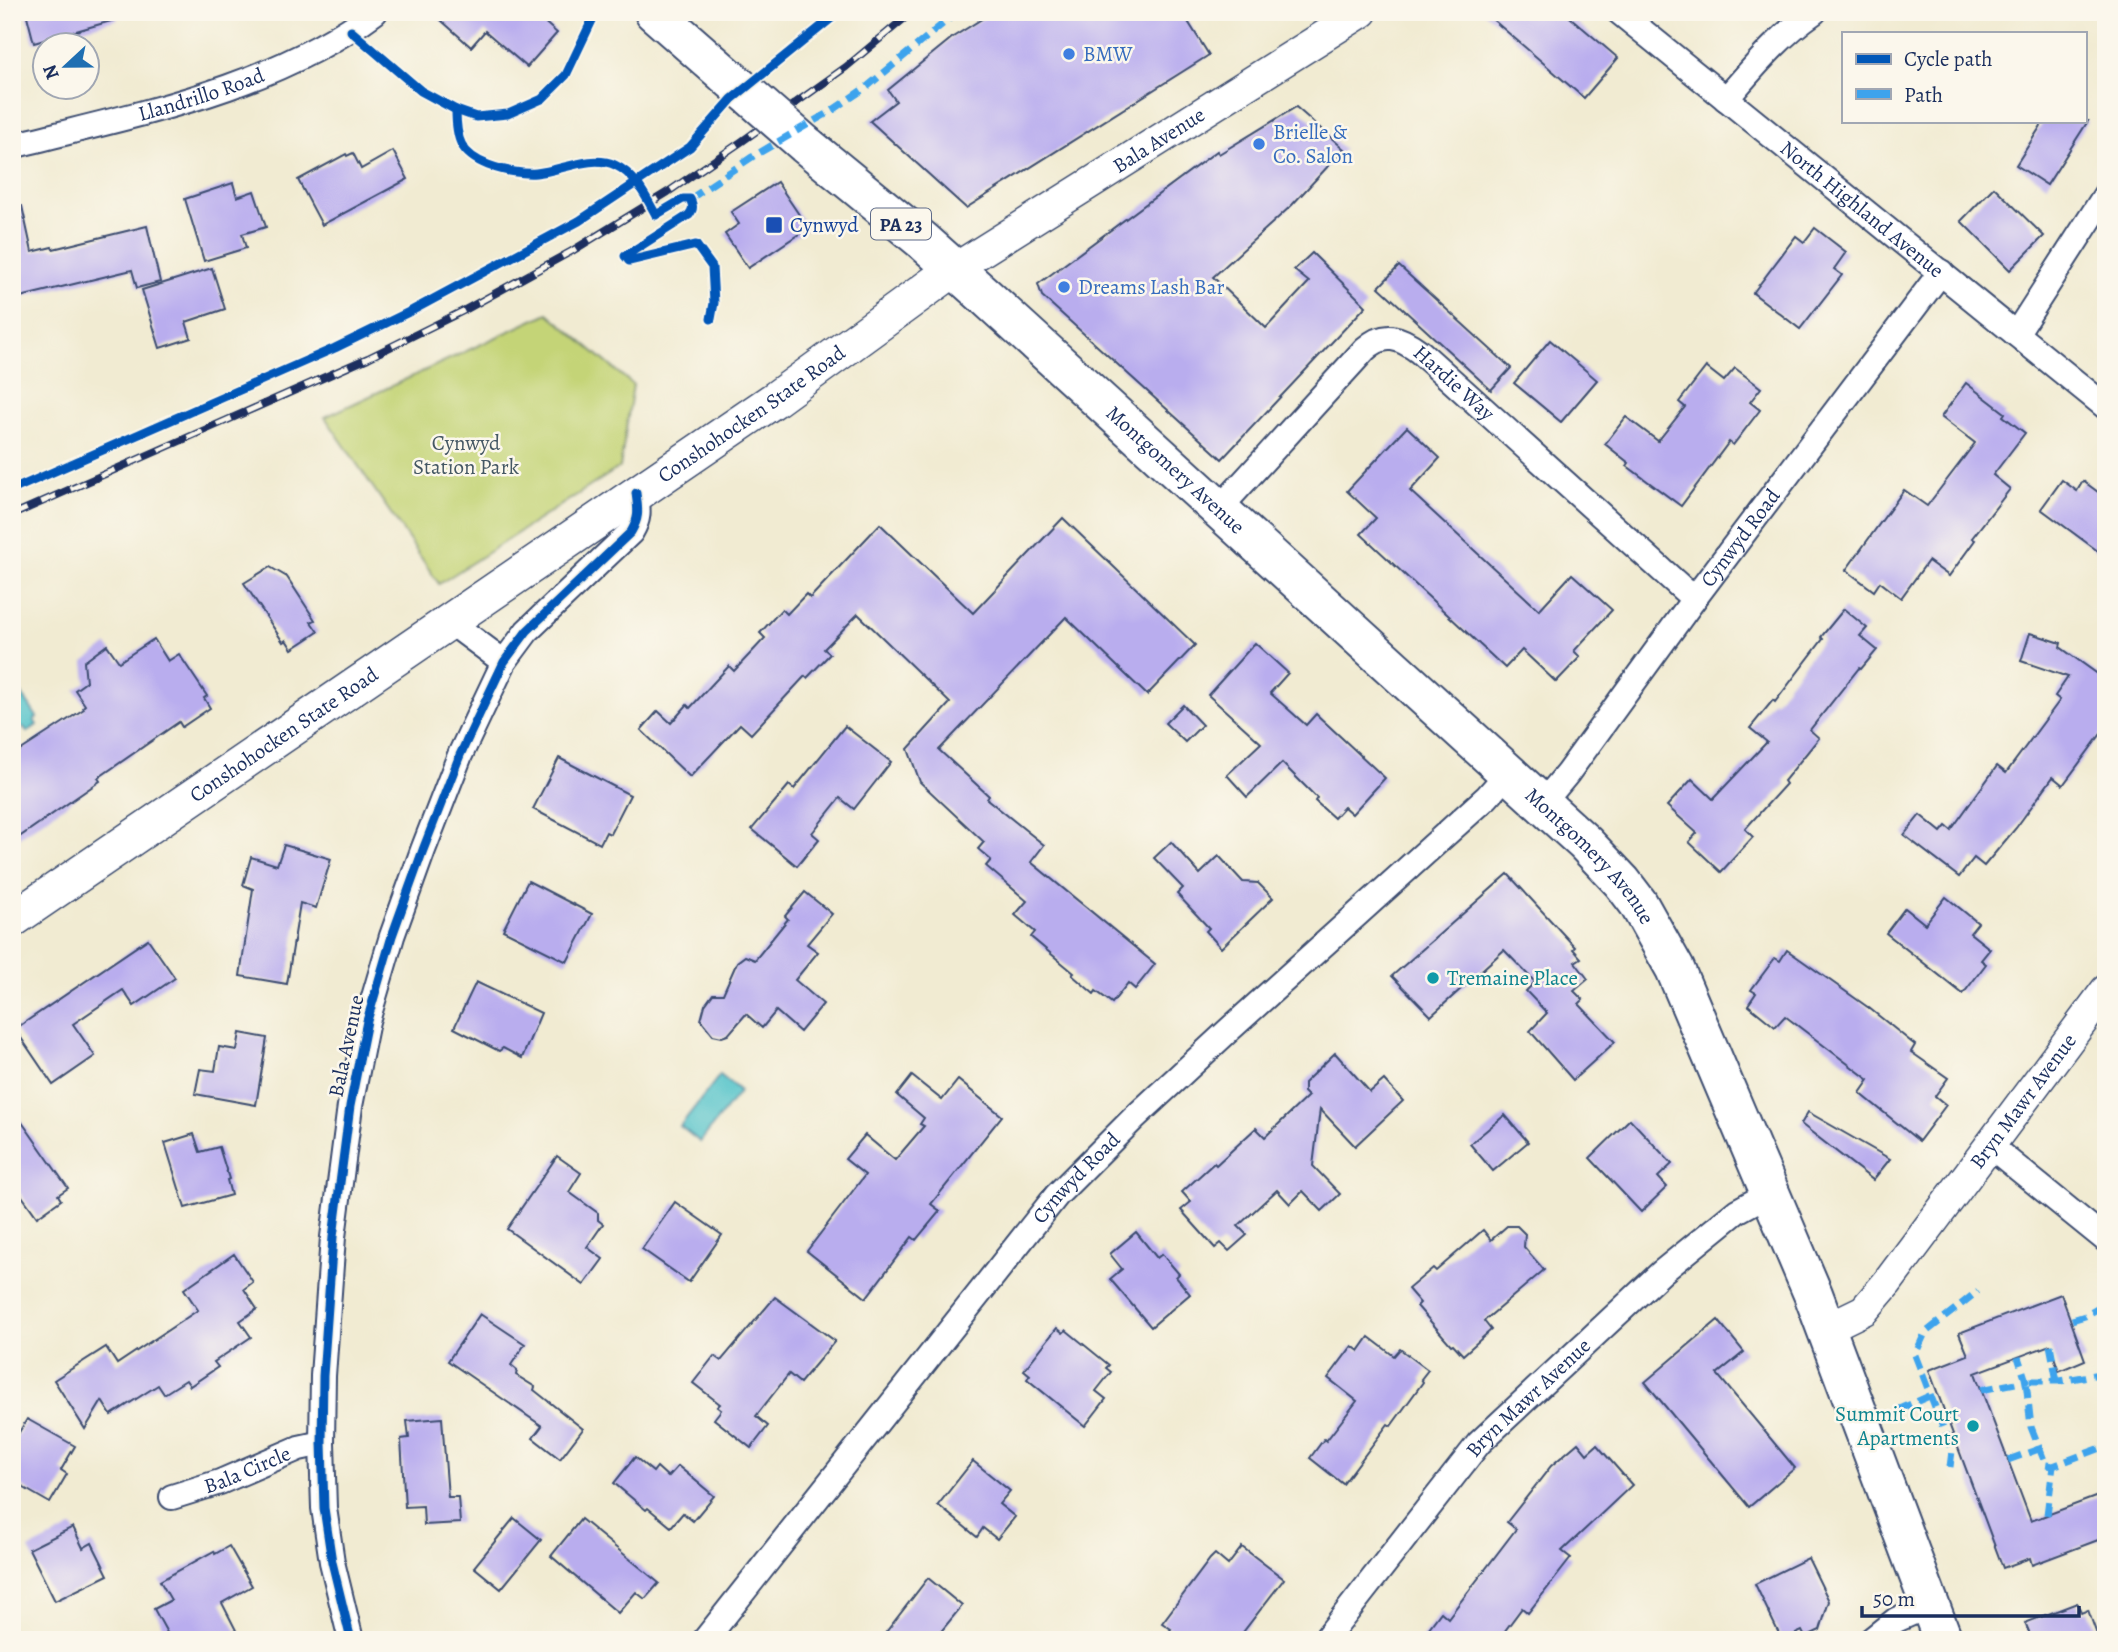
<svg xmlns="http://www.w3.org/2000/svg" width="2118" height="1652" font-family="Alegreya,serif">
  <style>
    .green { fill: #c4d477; stroke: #70826a; stroke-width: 2 }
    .water { fill: #57c4ca; stroke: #397a94; stroke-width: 2 }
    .building { fill: #b9adee }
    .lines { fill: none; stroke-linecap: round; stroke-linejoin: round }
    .minor-casing { stroke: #3b4b6f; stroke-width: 28 }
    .tertiary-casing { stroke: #3b4b6f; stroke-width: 33 }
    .secondary-casing { stroke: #3b4b6f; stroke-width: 38 }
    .primary-casing { stroke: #3b4b6f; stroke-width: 42 }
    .minor { stroke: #fff; stroke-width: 24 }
    .tertiary { stroke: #fff; stroke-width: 30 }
    .secondary { stroke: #fff; stroke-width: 35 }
    .primary { stroke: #fff; stroke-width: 38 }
    .rail-casing { stroke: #1b2f5e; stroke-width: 8 }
    .rail { stroke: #fbf7ec; stroke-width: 5; stroke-dasharray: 16; stroke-linecap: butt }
    .primary-bridge-casing { stroke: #3b4b6f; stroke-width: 42; stroke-linecap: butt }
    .primary-bridge { stroke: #fff; stroke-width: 38 }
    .quiet { stroke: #3da3ed; stroke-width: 7; stroke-dasharray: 14 7; stroke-linecap: butt }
    .cycleway-casing { stroke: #fbf7ec; stroke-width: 13 }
    .cycleway { stroke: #0057b8; stroke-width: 9 }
    .shop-dot { fill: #3f7fe0; stroke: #fbf7ec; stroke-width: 2.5 }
    .transit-dot { fill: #1a4fb4; stroke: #fbf7ec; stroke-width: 2.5 }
    .culture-dot { fill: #0f9aa8; stroke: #fbf7ec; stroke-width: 2.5 }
    .labels { text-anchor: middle; stroke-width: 5; stroke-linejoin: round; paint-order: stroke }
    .shield { fill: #fbf7ec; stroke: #5e6b89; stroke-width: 2 }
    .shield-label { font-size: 19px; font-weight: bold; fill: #1b2f5e }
    .shop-label { font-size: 21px; fill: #366cbe; stroke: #fbf7ec; text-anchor: start }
    .street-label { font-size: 21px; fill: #1b2f5e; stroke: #fbf7ec }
    .transit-label { font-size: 21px; fill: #164399; stroke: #fbf7ec; text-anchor: start }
    .park-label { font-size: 21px; fill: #455864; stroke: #fbf7ec }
    .culture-label { font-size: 21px; fill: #0d838f; stroke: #fbf7ec; text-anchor: start }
  </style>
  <rect width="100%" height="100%" fill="#fbf7ec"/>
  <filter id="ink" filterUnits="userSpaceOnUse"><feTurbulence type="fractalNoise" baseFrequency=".0143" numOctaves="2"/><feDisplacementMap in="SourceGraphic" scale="14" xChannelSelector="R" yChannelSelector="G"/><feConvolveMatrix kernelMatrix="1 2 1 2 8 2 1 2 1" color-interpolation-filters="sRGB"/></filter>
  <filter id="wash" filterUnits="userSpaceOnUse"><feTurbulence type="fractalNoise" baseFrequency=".00686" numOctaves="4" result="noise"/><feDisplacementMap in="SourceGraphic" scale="28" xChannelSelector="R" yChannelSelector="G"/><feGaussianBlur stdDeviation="1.57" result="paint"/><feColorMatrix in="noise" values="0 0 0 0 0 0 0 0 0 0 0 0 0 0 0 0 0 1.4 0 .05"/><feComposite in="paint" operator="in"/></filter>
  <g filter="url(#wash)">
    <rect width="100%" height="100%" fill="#f1ebd2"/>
    <path class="green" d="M548,313L633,385L620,467L439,584L325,417Z"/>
    <g class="water">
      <path d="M14,682L37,717L34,720L37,725L27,732L24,727L17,728L12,721V683Z"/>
      <path d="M720,1075L740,1091L700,1142L680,1126Z"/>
    </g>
    <g id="blocks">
      <g class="building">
        <path d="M26,12H117L118,19L34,43Z"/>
        <path d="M432,12H533L557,33L527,67L485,31L471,47Z"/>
        <path d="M993,12H1182L1209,55L966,208L870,121L896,101L888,90L953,37Z"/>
        <path d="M1484,12H1564L1618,58L1584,98Z"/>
        <path d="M1296,107L1344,149L1292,205L1213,277L1266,328L1309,282L1294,270L1312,253L1366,306L1222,459L1042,296L1038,284L1217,151L1219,154Z"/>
        <path d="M2044,121H2088L2047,185L2016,165Z"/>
        <path d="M393,151L408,179L322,225L298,180L346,154L347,156L353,153L361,169Z"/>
        <path d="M777,182L808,228L748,268L725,234L739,224L731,212Z"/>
        <path d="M233,183L237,197L254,191L266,227L242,234L246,248L204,261L185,199Z"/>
        <path d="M1994,187L2044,236L2010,270L1961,221Z"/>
        <path d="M22,206L32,252L52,247L53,249L147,226L160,282L137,288L132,270L12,299V207Z"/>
        <path d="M1815,228L1846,252L1834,269L1842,275L1800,329L1753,293L1796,236L1804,242Z"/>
        <path d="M1399,266L1511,368L1491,390L1379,287Z"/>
        <path d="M212,268L225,309L186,322L191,338L160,348L142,290Z"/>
        <path d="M1550,340L1597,380L1561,422L1514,383Z"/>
        <path d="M1706,367L1724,381L1735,368L1761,388L1750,402L1760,410L1733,445L1729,442L1681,506L1627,466L1629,463L1605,444L1626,417L1658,441L1685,407L1679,402Z"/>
        <path d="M1966,383L2005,413L2003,416L2025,433L1993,475L2010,489L1972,538L1975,540L1949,576L1928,561L1901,598L1880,582L1874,591L1846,570L1904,490L1927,506L1975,443L1941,417Z"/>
        <path d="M1407,427L1440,458L1410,491L1539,610L1572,574L1612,610L1574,651L1580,657L1556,682L1522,650L1505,668L1361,534L1376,518L1347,491Z"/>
        <path d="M2062,480L2077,491L2083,481L2106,498V557L2041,509Z"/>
        <path d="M1063,518L1195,645L1147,695L1066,617L939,750L989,796L987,799L1044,845L1031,862L1155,964L1135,989L1128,983L1112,1003L1096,991L1094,994L1072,975L1074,973L1031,937L1035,932L1015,915L1027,901L986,866L991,860L978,849L984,842L920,782L908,749L950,703L858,614L824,649L830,654L807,678L805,676L751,734L740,724L690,777L641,730L658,711L671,723L687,705L690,708L729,666L734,671L765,638L760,633L782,609L787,614L806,594L810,598L880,524L973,613Z"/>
        <path d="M270,567L287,577L315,620L311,622L318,632L292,649L286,640L283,642L244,583Z"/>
        <path d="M1844,609L1867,628L1860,636L1877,650L1861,669L1859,668L1810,730L1819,738L1784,781L1786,784L1745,829L1753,837L1721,872L1689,842L1697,833L1667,806L1692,779L1713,799L1767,742L1750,728L1773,700L1775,702L1823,639L1821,637Z"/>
        <path d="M2030,633L2061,643L2060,647L2106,680V727L2063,785L2053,777L2016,828L1984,866L1974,858L1959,877L1904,835L1920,815L1941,832L1946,826L1951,830L1997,766L2006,773L2060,700L2055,696L2068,677L2021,661Z"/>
        <path d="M154,639L168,661L179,654L207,696L204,698L210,708L182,727L179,722L98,778L100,781L12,842V756L84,709L83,707L85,705L75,690L86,682L84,662L107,645L119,662Z"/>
        <path d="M1255,643L1288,673L1270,693L1306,725L1316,714L1385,778L1352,814L1344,807L1334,818L1315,801L1317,798L1282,763L1247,797L1227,775L1261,743L1208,695Z"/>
        <path d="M1183,705L1202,725L1185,742L1165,723Z"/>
        <path d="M845,726L891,762L854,809L840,798L812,833L819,839L797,866L752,829L789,785L794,789Z"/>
        <path d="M559,758L630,795L610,834L606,832L600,844L533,809Z"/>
        <path d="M1171,842L1200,874L1219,856L1243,882L1258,883L1273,898L1221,948L1206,931L1209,928L1177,894L1183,888L1154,858Z"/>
        <path d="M284,845L331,859L316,908L300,903L287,984L240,976L253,889L243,885L251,857L277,865Z"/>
        <path d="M1508,874L1575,947L1573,949L1581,958L1575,962L1588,979L1574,991L1583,1000L1579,1004L1615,1042L1573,1080L1530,1031L1547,1013L1526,991L1535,982L1504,950L1431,1016L1392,976Z"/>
        <path d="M528,881L592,914L567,962L503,930Z"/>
        <path d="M805,892L832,914L807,944L818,952L795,980L823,1004L800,1032L776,1011L762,1028L746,1014L728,1035L722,1037L713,1035L701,1020L705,1005L713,994H723L737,962L745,956L755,960L788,919L785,916Z"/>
        <path d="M1946,897L1978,923L1970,933L1990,949L1981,960L1986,964L1963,994L1886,933L1905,908L1925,924Z"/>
        <path d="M148,939L175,978L134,1006L123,990L73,1024L95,1056L53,1085L15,1029Z"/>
        <path d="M1787,950L1869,1008L1915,1045L1911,1052L1948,1078L1935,1096L1946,1105L1919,1141L1860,1093L1869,1080L1785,1016L1775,1027L1748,1005L1756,993L1751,990L1775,958L1780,961Z"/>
        <path d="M476,982L541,1013L522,1058L503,1048L499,1051L454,1028Z"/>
        <path d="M240,1033L267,1038L256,1105L195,1094L200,1069L215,1071L219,1047L237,1050Z"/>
        <path d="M1335,1053L1370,1092L1384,1080L1403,1101L1355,1146L1320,1109L1313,1166L1340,1194L1322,1211L1303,1191L1290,1204L1277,1190L1238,1226L1247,1235L1229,1251L1221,1243L1215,1248L1181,1210L1191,1202L1182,1192L1214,1163L1216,1165L1256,1128L1265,1137L1308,1096L1304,1092V1083Z"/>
        <path d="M912,1076L942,1100L958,1080L1002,1116L931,1204L940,1211L916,1240L912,1237L866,1298L807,1251L865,1175L845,1159L865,1135L895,1160L924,1126L920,1124L924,1118L897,1095Z"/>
        <path d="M12,1108L68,1188L58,1195L61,1200L37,1217L12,1182Z"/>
        <path d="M1808,1112L1890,1159L1873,1180L1801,1124Z"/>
        <path d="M1505,1115L1528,1142L1493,1171L1470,1144Z"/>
        <path d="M1630,1119L1672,1164L1658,1177L1667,1187L1641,1212L1590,1158Z"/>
        <path d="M194,1134L200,1152L219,1147L229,1179L227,1180L231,1195L185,1208L165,1143Z"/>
        <path d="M557,1156L581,1173L569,1192L598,1213V1220L603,1224L587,1247L603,1259L584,1285L507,1229Z"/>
        <path d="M675,1202L722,1235L689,1282L642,1249Z"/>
        <path d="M1507,1226H1517L1525,1234L1524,1247L1544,1270L1484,1321L1491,1330L1463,1355L1453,1344L1451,1345L1417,1306L1420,1303L1408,1289L1433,1268L1436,1271L1483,1230L1491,1240Z"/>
        <path d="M1136,1232L1157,1258L1162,1254L1179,1274L1176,1277L1190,1294L1151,1327L1110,1279L1122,1269L1110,1254Z"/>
        <path d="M234,1254L253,1282L244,1289L257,1309L240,1321L251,1337L214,1362L218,1367L190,1386L186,1380L164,1394L158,1385L111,1415L102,1401L85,1429L54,1380L106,1347L117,1364L198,1310L184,1289Z"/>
        <path d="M2061,1294L2085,1360L2059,1371L2050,1345L1975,1373L2031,1521L2106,1493V1537L2032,1565L2030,1558L2003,1568L1929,1370L1968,1355L1959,1333Z"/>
        <path d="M775,1297L835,1341L800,1383L789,1374L756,1416L768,1426L751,1448L714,1419L721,1410L717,1407L720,1404L693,1383L714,1356L721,1361Z"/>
        <path d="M480,1314L525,1344L511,1365L517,1370L516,1375L535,1387L534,1390L583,1429L560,1459L533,1438L542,1426L448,1361Z"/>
        <path d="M1718,1320L1744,1352L1717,1374L1795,1468L1749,1507L1645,1382Z"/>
        <path d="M1057,1328L1063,1333L1066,1330L1109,1365L1106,1368L1111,1372L1096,1391L1106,1399L1085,1426L1027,1379L1030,1375L1024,1370Z"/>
        <path d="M1369,1337L1394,1356L1400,1349L1428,1370L1421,1379L1423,1382L1391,1426L1388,1424L1343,1484L1310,1458L1324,1439L1326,1441L1357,1401L1328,1378L1352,1346L1359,1351Z"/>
        <path d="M442,1418L448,1497H458L460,1523L424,1525L423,1506L405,1507L401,1439L409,1438L407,1421Z"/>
        <path d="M27,1419L75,1446L61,1470L67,1474L50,1503L12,1481V1444Z"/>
        <path d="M1578,1443L1587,1454L1597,1445L1632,1485L1562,1551L1571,1558L1528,1613L1522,1608L1498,1640H1420L1441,1612L1448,1618L1516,1529L1507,1522L1551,1466Z"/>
        <path d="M635,1457L653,1472L657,1467L668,1477L678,1466L714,1496L693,1521L683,1513L671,1527L648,1508L646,1510L614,1483Z"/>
        <path d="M973,1461L1010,1491L999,1504L1015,1517L997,1539L983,1528L977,1537L938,1505Z"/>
        <path d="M514,1518L541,1540L501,1589L474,1567Z"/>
        <path d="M581,1519L659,1583L645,1599L636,1592L618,1613L551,1556Z"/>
        <path d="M73,1527L83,1548L92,1543L108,1575L55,1601L29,1549Z"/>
        <path d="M229,1546L252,1586L222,1603L241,1640H171L154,1609L171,1600L160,1581L214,1551L215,1554Z"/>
        <path d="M1242,1547L1284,1579L1237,1640H1163L1171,1629L1162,1623L1210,1559L1215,1554L1228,1565Z"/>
        <path d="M1808,1558L1829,1601L1820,1630L1805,1637L1802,1631L1782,1640L1755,1584Z"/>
        <path d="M928,1578L962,1606L934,1640H880Z"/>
        <path d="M2077,1603L2081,1613L2088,1610L2099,1640H2032L2025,1623Z"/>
      </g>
    </g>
  </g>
  <g filter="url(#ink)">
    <use href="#blocks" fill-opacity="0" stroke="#3b4b6f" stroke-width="2"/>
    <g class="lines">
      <defs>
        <g id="minor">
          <path id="s1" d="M1619,12L2106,407"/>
          <path d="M1726,99C1754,67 1779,36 1814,12"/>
          <path id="s2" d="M12,146C136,114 270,90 375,12"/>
          <path d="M2016,334L2106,194"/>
          <path id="s3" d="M1219,509L1365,349C1385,331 1400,337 1420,352L1694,599"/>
          <path d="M449,621L504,662"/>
          <path id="s4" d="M1542,804L1567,774L1694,599L1941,272"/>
          <path d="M1989,1145L2106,1240"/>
          <path id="s5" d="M172,1497L220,1482L299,1448L322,1443"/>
          <path d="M351,1640L332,1562L324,1508L322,1443L323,1376L333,1237L350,1106L367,1021L392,936L423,850L460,755L504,662L527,631L631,532C640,517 638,510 636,493"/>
          <path id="s6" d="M705,1640L1057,1195L1134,1118L1230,1029L1487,797L1508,773"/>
          <path id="s7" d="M1325,1640L1479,1443L1662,1272L1737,1211L1770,1193"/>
          <path d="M1871,1640L1896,1620L1930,1605"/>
        </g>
        <g id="tertiary">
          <path id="s8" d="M954,269L1362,12"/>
          <path id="s9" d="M1825,1329L1864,1310L1887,1283L2106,990"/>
        </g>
        <g id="secondary">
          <path id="s10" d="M12,920L774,400L954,269"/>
        </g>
        <g id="primary">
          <path d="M654,12L727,76"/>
          <path id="s11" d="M806,145L922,240L986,297L1585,843L1622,882L1638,903L1675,969L1813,1294L1943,1640"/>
        </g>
      </defs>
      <use href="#minor" class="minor-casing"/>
      <use href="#tertiary" class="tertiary-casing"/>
      <use href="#secondary" class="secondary-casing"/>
      <use href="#primary" class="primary-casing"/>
      <use href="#minor" class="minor"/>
      <use href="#tertiary" class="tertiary"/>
      <use href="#secondary" class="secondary"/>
      <use href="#primary" class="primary"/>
      <defs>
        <path id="rail" d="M12,515L368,358L463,311L572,251L668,192L741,142L846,67L912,12"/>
      </defs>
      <use href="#rail" class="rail-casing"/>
      <use href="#rail" class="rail"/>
      <defs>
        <path id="primary-bridge" d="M727,76L806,145"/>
      </defs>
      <use href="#primary-bridge" class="primary-bridge-casing"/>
      <use href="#primary-bridge" class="primary-bridge"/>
      <g class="quiet">
        <path d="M690,199L752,157L833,110L868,86L957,12"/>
        <path d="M2072,1320L2085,1316L2106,1304"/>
        <path d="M2050,1345L2057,1381"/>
        <path d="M2106,1373L2060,1381H2026L2031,1427L2046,1465L2053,1466L2106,1446"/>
        <path d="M1981,1390L2026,1381L2018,1357"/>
        <path d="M1898,1410L1936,1393"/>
        <path d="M2008,1460L2039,1449"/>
        <path d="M1950,1467L1952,1451L1915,1355L1925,1333L1978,1291"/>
        <path d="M2047,1515L2053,1466"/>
      </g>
      <defs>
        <g id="cycleway">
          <path d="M351,31L421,91L456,110L476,117L508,114L542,99L566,75L596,12"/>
          <path d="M456,110C456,139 460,154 488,165C504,171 519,174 536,173C561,171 591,154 615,165C635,174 646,197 656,215L683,199H690C693,205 694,209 689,215L625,256L629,261L696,245L712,267L714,303L711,319"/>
          <path d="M12,490L335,348L413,310L579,221L690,147L732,99L839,12"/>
          <path d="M351,1640L332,1562L324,1508L322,1443L323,1376L333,1237L350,1106L367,1021L392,936L423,850L460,755L504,662L527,631L631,532C640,517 638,510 636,493"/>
        </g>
      </defs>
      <use href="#cycleway" class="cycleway-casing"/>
      <use href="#cycleway" class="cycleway"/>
    </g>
  </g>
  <g class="shop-dot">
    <circle cx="1069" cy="54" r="7"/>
    <circle cx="1259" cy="144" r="7"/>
    <circle cx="1064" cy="287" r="7"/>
  </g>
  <rect class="transit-dot" x="765" y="216" width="18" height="18" rx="3.5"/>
  <g class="culture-dot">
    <circle cx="1433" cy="978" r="7"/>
    <circle cx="1973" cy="1426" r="7"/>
  </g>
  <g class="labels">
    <rect class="shield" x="871" y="208.5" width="60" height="31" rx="5"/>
    <g class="shield-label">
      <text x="901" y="231">PA 23</text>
    </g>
    <g class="shop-label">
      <text x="1083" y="61">BMW</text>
      <text x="1273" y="139">Brielle &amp;<tspan x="1273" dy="24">Co. Salon</tspan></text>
      <text x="1078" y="294">Dreams Lash Bar</text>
    </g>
    <g class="street-label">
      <text dy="7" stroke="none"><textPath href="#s2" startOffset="196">Llandrillo Road</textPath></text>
      <text dy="7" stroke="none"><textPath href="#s8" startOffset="242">Bala Avenue</textPath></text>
      <text dy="7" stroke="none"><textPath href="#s1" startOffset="313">North Highland Avenue</textPath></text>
      <text dy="7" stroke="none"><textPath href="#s3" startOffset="324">Hardie Way</textPath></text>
      <text dy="7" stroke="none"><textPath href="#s10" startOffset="896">Conshohocken State Road</textPath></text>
      <text dy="7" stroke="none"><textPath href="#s11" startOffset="492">Montgomery Avenue</textPath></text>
      <text dy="7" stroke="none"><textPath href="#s4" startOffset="332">Cynwyd Road</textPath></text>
      <text dy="7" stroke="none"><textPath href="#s10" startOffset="329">Conshohocken State Road</textPath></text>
      <text dy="7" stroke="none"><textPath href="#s11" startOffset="1059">Montgomery Avenue</textPath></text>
      <text transform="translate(346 1046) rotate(-78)" y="7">Bala Avenue</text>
      <text dy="7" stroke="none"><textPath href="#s9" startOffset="306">Bryn Mawr Avenue</textPath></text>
      <text dy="7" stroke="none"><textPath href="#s6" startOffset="593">Cynwyd Road</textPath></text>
      <text dy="7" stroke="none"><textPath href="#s7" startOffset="317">Bryn Mawr Avenue</textPath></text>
      <text dy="7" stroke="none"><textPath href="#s5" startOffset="80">Bala Circle</textPath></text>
    </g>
    <g class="transit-label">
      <text x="790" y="232">Cynwyd</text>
    </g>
    <g class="park-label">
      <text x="466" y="450">Cynwyd<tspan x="466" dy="24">Station Park</tspan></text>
    </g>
    <g class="culture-label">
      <text x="1447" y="985">Tremaine Place</text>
      <text x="1959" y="1421" text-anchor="end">Summit Court<tspan x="1959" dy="24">Apartments</tspan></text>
    </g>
  </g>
  <rect width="2118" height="1652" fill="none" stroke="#fbf7ec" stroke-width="42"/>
  <rect x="1842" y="32" width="245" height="91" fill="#fbf7ec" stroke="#a1a7b3" stroke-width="2"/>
  <rect x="1856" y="54" width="35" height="10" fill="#0057b8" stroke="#a1a7b3" stroke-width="2"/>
  <text x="1904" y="66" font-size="21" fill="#1b2f5e">Cycle path</text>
  <rect x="1856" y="89" width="35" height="10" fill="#3da3ed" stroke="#a1a7b3" stroke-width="2"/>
  <text x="1904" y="102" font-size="21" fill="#1b2f5e">Path</text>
  <g transform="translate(66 66) rotate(248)"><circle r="33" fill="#fbf7ec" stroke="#a1a7b3" stroke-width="2"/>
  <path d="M0-5L12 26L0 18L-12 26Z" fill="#1f6fb2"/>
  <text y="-10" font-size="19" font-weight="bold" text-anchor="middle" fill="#1b2f5e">N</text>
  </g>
  <path d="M1862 1606v10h217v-10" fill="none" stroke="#1b2f5e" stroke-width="3.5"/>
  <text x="1873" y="1606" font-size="21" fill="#1b2f5e" stroke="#fbf7ec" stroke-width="5" paint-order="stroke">50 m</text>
</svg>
